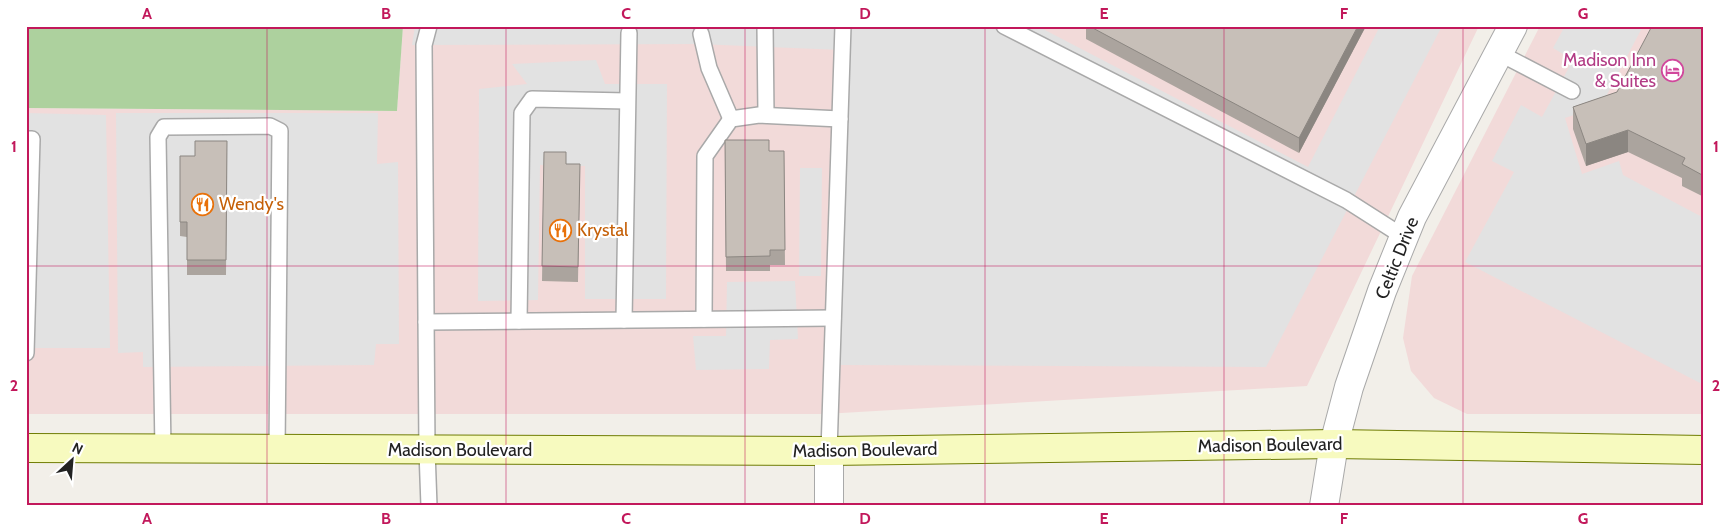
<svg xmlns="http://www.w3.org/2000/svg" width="1730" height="532" font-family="Cabin,sans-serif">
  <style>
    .commercial { fill: #f2dad9 }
    .forest { fill: #add19e }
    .parking { fill: #e2e2e2 }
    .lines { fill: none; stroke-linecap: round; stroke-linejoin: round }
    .lane-casing { stroke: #a9a9a9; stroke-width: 18 }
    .street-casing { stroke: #a9a9a9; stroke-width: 30 }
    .secondary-casing { stroke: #707d05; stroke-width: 30 }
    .lane { stroke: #fff; stroke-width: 15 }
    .street { stroke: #fff; stroke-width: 28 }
    .secondary { stroke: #f7fabf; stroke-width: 28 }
    .wall { fill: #aba49e }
    .shaded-wall { fill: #8b8681 }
    .building { fill: #c7bfb8; stroke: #8b8681 }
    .grid { fill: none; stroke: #c2185b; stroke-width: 1; stroke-opacity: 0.55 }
    .labels { text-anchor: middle; stroke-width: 4.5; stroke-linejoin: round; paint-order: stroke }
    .hotel-label { font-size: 18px; fill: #b23c85; stroke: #fff; text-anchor: end }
    .food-label { font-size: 18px; fill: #c56008; stroke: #fff; text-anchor: start }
    .street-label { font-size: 18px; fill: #222; stroke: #fff }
    .neatline { fill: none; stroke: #c2185b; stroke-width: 2 }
    .grid-label { font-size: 16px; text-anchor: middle; font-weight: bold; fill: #c2185b }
  </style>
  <rect width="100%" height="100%" fill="#f2efe9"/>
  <g class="commercial">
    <path d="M403,26H1479L1307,386L824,414H26V108L397,111Z"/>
    <path d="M1540,26H1704V414H1467L1434,398L1411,371L1403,338L1412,276Z"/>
  </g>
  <path class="forest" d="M26,26H403L397,111L26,108Z"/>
  <g class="parking">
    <path d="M415,26H1044L1043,29L1308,167L1380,26H1442L1266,367L840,365L842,50L698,44L412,45Z"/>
    <path d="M1565,26H1643L1601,106L1565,118L1582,174L1619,161L1623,175L1704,218V385L1465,262L1514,172L1492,161L1521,105L1542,117L1573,60L1553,48Z"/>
    <path d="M596,60L605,84H667L666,299H585V166L540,165L538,300L478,301L479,89L527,84L512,64Z"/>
    <path d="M26,113L106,115L110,348H26Z"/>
    <path d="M116,113H378L377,164L398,162L399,344H376L374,365L143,367V352L118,353Z"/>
    <path d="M800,168H822L821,276H799Z"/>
    <path d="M795,281L798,339L770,340L769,369L696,370L693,336H726L727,282Z"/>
  </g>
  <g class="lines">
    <defs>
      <g id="lane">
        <path d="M429,26L424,45L427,451L429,506"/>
        <path d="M765,26L766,115"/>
        <path d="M1004,26L1346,200L1404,237"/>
        <path d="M701,34L709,68L731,119"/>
        <path d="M1499,53L1572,91"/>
        <path d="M26,139H32L26,353"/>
        <path d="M704,319L705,156L731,119L759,115L840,119"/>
        <path d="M624,320L629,33"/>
        <path d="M519,321L522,113L532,99L627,101"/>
        <path d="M426,322L833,318"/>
        <path d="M163,450L158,137L164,127L270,126L280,131L277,450"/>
        <path d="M829,451L843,26"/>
      </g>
      <g id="street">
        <path d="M829,506V451"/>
        <path d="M1324,506L1334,444L1349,387L1382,291L1412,217L1513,26"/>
      </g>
      <path id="secondary" d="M26,448L829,451L1334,444L1704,450"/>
    </defs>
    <use href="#lane" class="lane-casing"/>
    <use href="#street" class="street-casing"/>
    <use href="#secondary" class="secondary-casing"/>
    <use href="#lane" class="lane"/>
    <use href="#street" class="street"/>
    <use href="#secondary" class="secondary"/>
  </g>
  <g class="wall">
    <path d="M1086,26H1366L1299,153L1086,39Z"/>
    <path d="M1704,26V197L1682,186V178L1628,152L1586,166L1573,129V107L1617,92Z"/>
    <path d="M725,140L769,151H784L785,265H770V271H726Z"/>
    <path d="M227,141L226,275H187V237L180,236V156H195Z"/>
    <path d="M544,152L566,164H580L578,282L542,281Z"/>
  </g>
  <g class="shaded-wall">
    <path d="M1358,26H1366L1299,153V138Z"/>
    <path d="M1628,130V152L1586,166V144Z"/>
  </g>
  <g class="building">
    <path d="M1089,26H1358L1299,138Z"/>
    <path d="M1652,26H1704V176L1682,164L1685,158L1628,130L1586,144L1573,107L1617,92Z"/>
    <path d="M725,140H769V151H784L785,250H770V256L726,257Z"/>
    <path d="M195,141H227L226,260H187V222H180V156H195Z"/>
    <path d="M544,152H566V164H580L578,267L542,266Z"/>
  </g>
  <path class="grid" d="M267,26V506M506,26V506M745,26V506M985,26V506M1224,26V506M1463,26V506M26,266H1704"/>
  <defs>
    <symbol id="hotel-ring" viewBox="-11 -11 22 22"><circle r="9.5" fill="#fff" stroke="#d1479c" stroke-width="1.5"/><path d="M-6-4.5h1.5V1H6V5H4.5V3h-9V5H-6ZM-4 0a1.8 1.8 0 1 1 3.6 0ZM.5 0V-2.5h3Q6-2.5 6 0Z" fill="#d1479c"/></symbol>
    <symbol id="restaurant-ring" viewBox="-11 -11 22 22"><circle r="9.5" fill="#fff" stroke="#e8710a" stroke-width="1.5"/><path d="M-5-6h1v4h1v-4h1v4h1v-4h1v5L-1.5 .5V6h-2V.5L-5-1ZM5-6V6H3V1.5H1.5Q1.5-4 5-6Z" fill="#e8710a"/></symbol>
  </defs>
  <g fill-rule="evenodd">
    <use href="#hotel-ring" x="1660" y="58" width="25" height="25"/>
    <use href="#restaurant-ring" x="190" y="192" width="25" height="25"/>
    <use href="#restaurant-ring" x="548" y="218" width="25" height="25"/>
  </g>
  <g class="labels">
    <g class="hotel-label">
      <text x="1656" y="66">Madison Inn<tspan x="1656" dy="21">&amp; Suites</tspan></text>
    </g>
    <g class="food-label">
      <text x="219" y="210">Wendy's</text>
      <text x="577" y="236">Krystal</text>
    </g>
    <g class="street-label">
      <text transform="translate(1397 258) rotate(-68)" y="6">Celtic Drive</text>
      <text transform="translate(1270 445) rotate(-1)" y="6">Madison Boulevard</text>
      <text x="460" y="456">Madison Boulevard</text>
      <text transform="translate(865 450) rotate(-1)" y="6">Madison Boulevard</text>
    </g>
  </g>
  <rect width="1730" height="532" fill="none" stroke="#ffffff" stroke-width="55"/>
  <g transform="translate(72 460) rotate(26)" stroke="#ffffff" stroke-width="4" paint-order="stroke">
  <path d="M0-4L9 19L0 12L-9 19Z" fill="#222222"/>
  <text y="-8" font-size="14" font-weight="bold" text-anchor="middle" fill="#222222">N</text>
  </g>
  <rect x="28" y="28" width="1674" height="476" class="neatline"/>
  <g class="grid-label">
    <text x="147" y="19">A</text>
    <text x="386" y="19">B</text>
    <text x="626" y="19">C</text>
    <text x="865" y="19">D</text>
    <text x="1104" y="19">E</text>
    <text x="1344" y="19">F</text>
    <text x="1583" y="19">G</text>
    <text x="14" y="152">1</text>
    <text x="1716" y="152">1</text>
    <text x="14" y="391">2</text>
    <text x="1716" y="391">2</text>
    <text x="147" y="524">A</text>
    <text x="386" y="524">B</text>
    <text x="626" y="524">C</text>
    <text x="865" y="524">D</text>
    <text x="1104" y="524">E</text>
    <text x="1344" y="524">F</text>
    <text x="1583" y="524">G</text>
  </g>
</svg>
